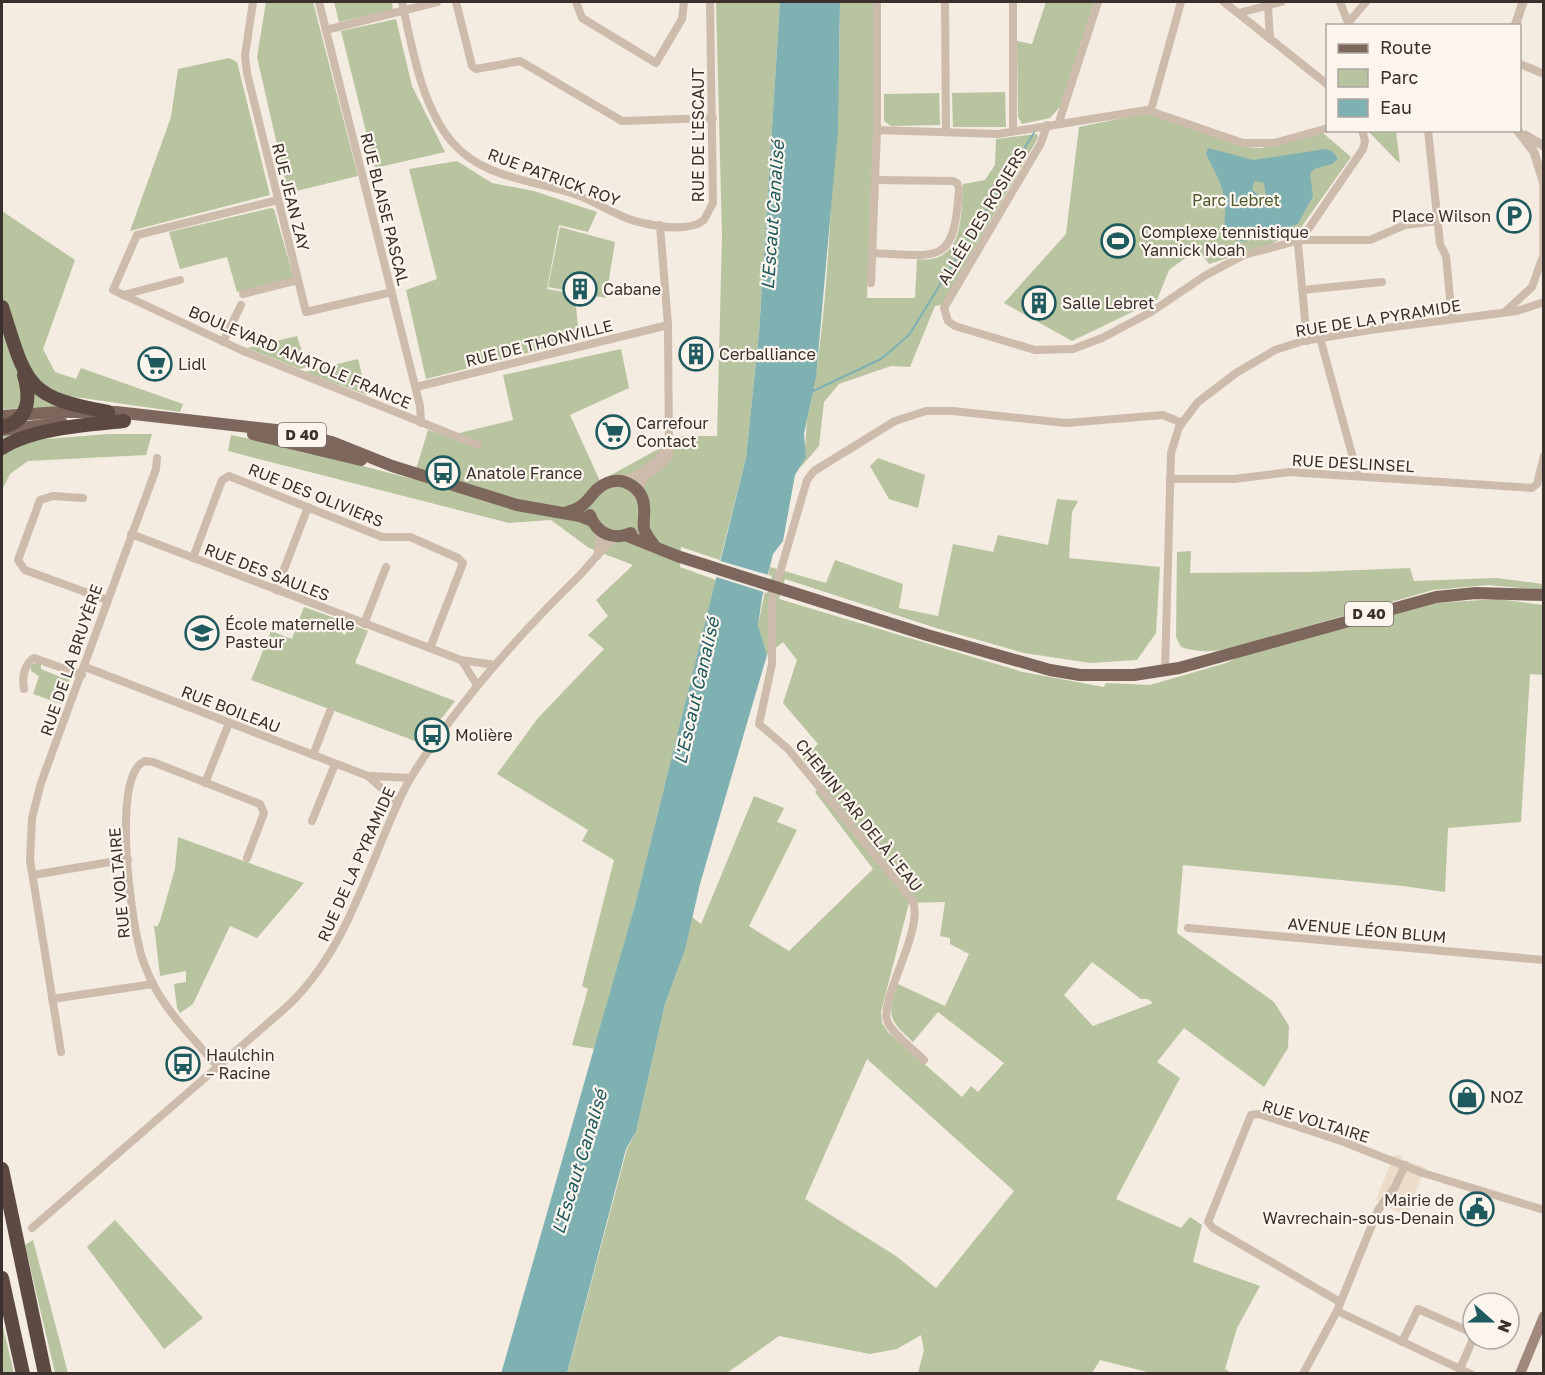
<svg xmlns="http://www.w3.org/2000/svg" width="1545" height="1375" font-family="'Golos Text',sans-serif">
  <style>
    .green { fill: #b8c4a0; fill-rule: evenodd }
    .plaza { fill: #ecdcc8 }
    .water { fill: #7fb0b2; fill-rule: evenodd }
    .pier { fill: #f4ebe1 }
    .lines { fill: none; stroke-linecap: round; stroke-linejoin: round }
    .stream { stroke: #7fb0b2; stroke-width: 2 }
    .minor { stroke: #cdbbac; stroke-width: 8 }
    .tertiary { stroke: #cdbbac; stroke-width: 9 }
    .secondary { stroke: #a18a7d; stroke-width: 10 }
    .primary { stroke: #7d675c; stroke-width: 12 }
    .motorway { stroke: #5c4a42; stroke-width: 14 }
    .labels { text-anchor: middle; stroke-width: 4.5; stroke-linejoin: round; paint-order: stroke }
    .shield { fill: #fbf5ee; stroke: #756b66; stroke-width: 1.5 }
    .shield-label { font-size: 15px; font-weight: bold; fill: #3b302b }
    .street-label { font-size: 16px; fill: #3b302b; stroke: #fbf5ee }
    .park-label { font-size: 16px; fill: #4a5a2e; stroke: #fbf5ee }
    .poi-label { font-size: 16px; fill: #3b302b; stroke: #fbf5ee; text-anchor: start }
    .water-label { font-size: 18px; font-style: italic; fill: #1f5a5e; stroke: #fbf5ee }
  </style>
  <rect width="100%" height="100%" fill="#f4ebe1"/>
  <g class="green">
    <path d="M266,2H313L358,176L288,193L257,57Z"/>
    <path d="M334,2H392L393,10L339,22Z"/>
    <path d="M716,2H780L759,333L746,458L720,560L681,547L680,567L716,580L635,905L595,1049L572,1045L588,989L582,986L614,860L582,841L588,830L497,774L538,718L604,649L588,635L608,616L596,600L633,565L589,548L551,520L509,523L228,451L231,435L282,445L413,479L428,430L447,436L513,420L503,375L621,349L629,388L570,415L600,481L682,436H717L722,236Z"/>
    <path d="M840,2H874L873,140L867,298H915L917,259C964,265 961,216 963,184L985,180L995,165L996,139L1037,134L1038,138L942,305L935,306L910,367L891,366L839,384L824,402L819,446L800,468C808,451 804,429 809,410C823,344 827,274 831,206C836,138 840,70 840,2Z"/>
    <path d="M1046,2H1094L1060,107L1050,118L1022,124L1018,117L1017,41L1032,44Z"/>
    <path d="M396,19L412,86L445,152L375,168L341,31Z"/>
    <path d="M229,58L237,62L270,195L130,231L171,117L178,69Z"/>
    <path d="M1005,92L1006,127H953L952,93Z"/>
    <path d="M939,93L940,125L891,126L884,121V94Z"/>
    <path d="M1147,113L1243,147L1261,148L1323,133L1351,157L1300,229L1271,244L1209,264L1198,249L1169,270L1157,300L1072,341L1004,303L1066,234L1079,127Z"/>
    <path d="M1368,131H1396L1400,163L1397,161Z"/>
    <path d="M457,161L492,183L534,191L597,212L588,232L559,225L547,289L575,294L579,340L426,379L406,290L437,279L409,169Z"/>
    <path d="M271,208L274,209L294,279L237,292L227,257L180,269L169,232Z"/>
    <path d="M2,211L75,260L43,349L55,372L76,379L81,368L183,404L180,412L61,395L58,408L2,409Z"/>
    <path d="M560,227L615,242L606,298L548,287Z"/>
    <path d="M297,336L307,367L300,369L247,348Z"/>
    <path d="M358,359L367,395L305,372Z"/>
    <path d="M40,430L46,439L109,434H152L146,455L28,461L10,474L2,490V436Z"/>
    <path d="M878,458L925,475L918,508L889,499L870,466Z"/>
    <path d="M1057,499L1078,501L1072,512L1069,558L1160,567L1156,633L1137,660L1090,663L1024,653L936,628L785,579L779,599L1023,672L1104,687L1106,683L1150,685L1226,663L1238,657L1434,603L1498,599L1543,605V675L1530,674L1521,822L1448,828L1445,892L1403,886L1183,865L1177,933L1274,1002L1289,1026L1288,1048L1264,1087L1184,1028L1157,1062L1180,1078L1116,1199L1181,1228L1190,1217L1202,1225L1193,1262L1260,1286L1237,1328L1225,1369L1232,1373H1151L1100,1360L1092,1373H918L924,1350L921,1335L897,1349L870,1354L779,1336L727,1373L567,1374L627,1149L636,1132L665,1004L685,950L692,917L701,924L754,796L784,808L777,822L797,830L749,926L789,951L873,869L815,792L824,784L803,759L818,744L783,703L797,660L783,642L767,655L758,625L770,567L826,583L835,560L903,584L899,608L938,616L953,544L993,552L998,535L1048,545ZM945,902L940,936L950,938V944L969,954L945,1006L898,984C886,1015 889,1020 913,1042L938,1012L1004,1063L978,1092L971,1086L962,1097L888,1032L882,1023L881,1012L909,903ZM1092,962L1141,999H1148L1153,1003L1093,1026L1064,995ZM867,1059L1014,1191L936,1288L896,1256L805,1199Z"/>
    <path d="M1191,551L1190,573L1309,572L1410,568L1414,581L1496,578L1543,584V590L1488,585L1433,590L1232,648C1213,652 1199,653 1181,647L1176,637L1177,552Z"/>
    <path d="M304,607L346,622L342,633L345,635L350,624L368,631L355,663L455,701L442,718L433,721V731L423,744L251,680L271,631L292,639Z"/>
    <path d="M41,661V669L63,678L67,674L70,679L61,704L33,694L39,676L31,671V665Z"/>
    <path d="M178,837L304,883L257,938L230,926L193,1004L180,1013L177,1008L174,984L186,982V971L160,976L154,925L157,927L160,921L175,869Z"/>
    <path d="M115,1220L203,1318L164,1349L87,1247Z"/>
    <path d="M33,1240L68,1373H55L25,1245Z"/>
    <path d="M2,1323L14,1373H2Z"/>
  </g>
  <path class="plaza" d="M1394,1155H1401L1402,1159L1427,1168L1420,1180L1407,1217L1376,1200Z"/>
  <g class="water">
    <path d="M780,2H840L838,130L816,377L804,434L806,457L795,475L783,541L773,554L762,598L758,625L767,655L700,884L685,950L665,1004L636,1132L626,1149L567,1373L501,1374L635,905L746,458L759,333Z"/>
    <path d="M1208,148L1253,160L1326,149L1333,152L1338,159L1332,164L1314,169L1310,174L1313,196L1298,224L1245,241H1237L1224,227C1228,193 1221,184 1206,154ZM1255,181L1264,183L1266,197L1259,196L1252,189Z"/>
  </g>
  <path class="pier" d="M717,560L772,576L767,593L713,576Z"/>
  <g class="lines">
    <path class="stream" d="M811,392L881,359L909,335L1035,131"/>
    <g class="minor">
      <path d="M253,2L245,55L247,73L306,312L392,292"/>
      <path d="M319,2L420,406L421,423"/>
      <path d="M402,2C412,47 421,105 452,142C484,180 537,180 580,196C600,204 621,219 643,223C661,227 689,232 704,220L713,203L710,2"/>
      <path d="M456,2L472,66L476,69L520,61L622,121L713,118"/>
      <path d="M576,2L582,18L656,63L682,19L684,2"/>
      <path d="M945,2L946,132"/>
      <path d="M1013,2V131"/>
      <path d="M1224,2L1328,85"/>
      <path d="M1340,2L1349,25"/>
      <path d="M1268,5L1270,39"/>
      <path d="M1239,13L1281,2"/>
      <path d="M1348,23L1366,2"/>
      <path d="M326,30L437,2"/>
      <path d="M1520,64L1544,74"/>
      <path d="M1151,110L1181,2"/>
      <path d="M1059,122L1098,2"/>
      <path d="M1047,125L1041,143L944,308L948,321L955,326L1035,350L1073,349L1102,338L1151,312L1206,275L1244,255L1300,240H1370L1405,225L1438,221"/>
      <path d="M877,130L998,134L1147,110L1243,143H1274L1328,128"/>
      <path d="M1428,130L1440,244L1446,256L1452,319"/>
      <path d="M278,200L137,235L113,290L241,350L478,445"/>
      <path d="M872,253C940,256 954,266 959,189L957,183L953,181L876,180"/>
      <path d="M871,283L877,130V2"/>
      <path d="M1302,290L1382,282"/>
      <path d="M243,294L298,280"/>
      <path d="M123,295L180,280"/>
      <path d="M1505,312L1532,287L1542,259"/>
      <path d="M1320,338L1358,476"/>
      <path d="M1307,341L1298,244L1363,149L1365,141L1362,130"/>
      <path d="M223,342L241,305"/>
      <path d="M416,387L668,325"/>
      <path d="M1170,479H1234L1289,472L1532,488L1537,484L1544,456"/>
      <path d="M622,480C638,477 663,460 667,444"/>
      <path d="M640,493C641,467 662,473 669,454L668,325L660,225"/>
      <path d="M83,498L53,496L40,500L18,560L25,570L107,600"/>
      <path d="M131,534L461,660L495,665"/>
      <path d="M597,556L600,543L597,528"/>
      <path d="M193,558L222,480L229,476L382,537H410L458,558L463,563L430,648"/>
      <path d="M276,590L308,507"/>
      <path d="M364,624L386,567"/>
      <path d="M462,661L477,685"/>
      <path d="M85,667L368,776L398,803"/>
      <path d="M1165,671L1171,453L1179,427L1198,402L1236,373L1275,350L1303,341L1370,330L1517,311L1544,302"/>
      <path d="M24,689C22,678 24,664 34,658L82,675"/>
      <path d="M313,755L330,711"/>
      <path d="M370,776L410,778"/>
      <path d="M205,783L229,723"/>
      <path d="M312,821L335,764"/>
      <path d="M33,875L128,859"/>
      <path d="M1188,928L1544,960"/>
      <path d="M52,999L153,984"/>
      <path d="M61,1052L30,860L32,818L41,783L156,469L157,458"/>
      <path d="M924,1060C913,1049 896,1037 888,1023C877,1002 924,932 913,901L788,749L759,724L772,664V600L807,480L814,471L895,421L926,411H953L1066,423L1163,415L1182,423"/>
      <path d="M218,1067C195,1040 166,1012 151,980C146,969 141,958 139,946C131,915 111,774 145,761L153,762L260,804L264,813L247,858"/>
      <path d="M32,1228L282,1011C348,953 367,866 404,790C414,770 428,751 441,733C482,676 529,625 579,576C592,563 602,547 617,537"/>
      <path d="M1340,1302L1213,1228L1208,1222L1251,1115L1259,1114L1341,1141L1423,1173L1544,1210"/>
      <path d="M1337,1311L1471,1374"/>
      <path d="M1486,1339L1488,1340"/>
      <path d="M1402,1342L1418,1309L1473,1333"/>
      <path d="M1460,1369L1473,1339"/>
      <path d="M1303,1374L1337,1311L1378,1210L1395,1187L1405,1165"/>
    </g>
    <g class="tertiary">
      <path d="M1515,26L1523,2"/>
      <path d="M1518,131L1534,152L1544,184"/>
      <path d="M1525,135L1544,146"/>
      <path d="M1544,184V265"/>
    </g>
    <path class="secondary" d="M1520,1374L1544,1316"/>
    <g class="primary">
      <path d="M2,416L60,412H116L285,431L332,442L392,466L517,505L580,516L592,521"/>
      <path d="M2,430L62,423"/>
      <path d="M253,434L361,460"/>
      <path d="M567,512C592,506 589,490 607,483C623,476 643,488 644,506C645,514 643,521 644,529C646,535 650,540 654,545"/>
      <path d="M590,515C596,533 613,541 631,533"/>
      <path d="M625,535L677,556L927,635L1050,670L1080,675H1134L1179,668L1436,597L1476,593L1544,595"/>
    </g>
    <g class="motorway">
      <path d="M2,307C27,384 24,397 108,412"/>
      <path d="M2,427C29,421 31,399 24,375"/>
      <path d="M2,448C32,428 88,425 124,421"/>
      <path d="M2,1169L45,1374"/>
      <path d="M2,1278L23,1374"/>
    </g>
  </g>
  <defs>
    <symbol id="parking-ring" viewBox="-11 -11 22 22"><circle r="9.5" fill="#fbf5ee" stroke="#1f5a5e" stroke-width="1.5"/><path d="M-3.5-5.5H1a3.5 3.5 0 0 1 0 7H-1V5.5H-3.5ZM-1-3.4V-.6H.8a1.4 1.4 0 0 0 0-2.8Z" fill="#1f5a5e"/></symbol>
    <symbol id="stadium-ring" viewBox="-11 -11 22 22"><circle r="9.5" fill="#fbf5ee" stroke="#1f5a5e" stroke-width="1.5"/><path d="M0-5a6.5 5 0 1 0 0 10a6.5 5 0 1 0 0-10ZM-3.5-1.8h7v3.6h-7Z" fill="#1f5a5e"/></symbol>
    <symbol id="building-ring" viewBox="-11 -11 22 22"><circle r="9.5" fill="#fbf5ee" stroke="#1f5a5e" stroke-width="1.5"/><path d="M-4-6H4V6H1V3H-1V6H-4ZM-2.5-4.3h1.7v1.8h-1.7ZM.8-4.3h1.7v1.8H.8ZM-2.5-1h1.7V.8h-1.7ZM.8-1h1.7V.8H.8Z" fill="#1f5a5e"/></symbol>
    <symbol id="supermarket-ring" viewBox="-11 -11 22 22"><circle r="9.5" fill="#fbf5ee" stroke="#1f5a5e" stroke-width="1.5"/><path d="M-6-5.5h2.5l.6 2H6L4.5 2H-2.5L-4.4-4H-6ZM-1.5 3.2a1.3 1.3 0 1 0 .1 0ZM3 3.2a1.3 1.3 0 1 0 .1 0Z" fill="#1f5a5e"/></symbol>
    <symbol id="bus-ring" viewBox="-11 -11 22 22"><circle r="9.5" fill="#fbf5ee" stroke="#1f5a5e" stroke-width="1.5"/><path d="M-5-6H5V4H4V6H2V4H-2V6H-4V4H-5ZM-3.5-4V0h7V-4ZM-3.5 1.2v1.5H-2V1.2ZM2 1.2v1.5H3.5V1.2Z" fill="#1f5a5e"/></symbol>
    <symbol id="school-ring" viewBox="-11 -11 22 22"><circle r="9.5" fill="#fbf5ee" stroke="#1f5a5e" stroke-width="1.5"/><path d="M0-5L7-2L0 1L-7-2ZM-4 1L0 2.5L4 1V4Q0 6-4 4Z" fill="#1f5a5e"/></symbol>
    <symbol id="shop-ring" viewBox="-11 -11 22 22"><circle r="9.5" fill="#fbf5ee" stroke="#1f5a5e" stroke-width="1.5"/><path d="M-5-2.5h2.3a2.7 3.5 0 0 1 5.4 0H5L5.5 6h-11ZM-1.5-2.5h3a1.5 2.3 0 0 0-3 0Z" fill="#1f5a5e"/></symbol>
    <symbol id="civic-ring" viewBox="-11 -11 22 22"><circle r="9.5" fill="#fbf5ee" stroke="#1f5a5e" stroke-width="1.5"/><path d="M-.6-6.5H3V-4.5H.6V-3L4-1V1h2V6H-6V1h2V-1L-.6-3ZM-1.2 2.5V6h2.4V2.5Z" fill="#1f5a5e"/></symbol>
  </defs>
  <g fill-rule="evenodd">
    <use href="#parking-ring" x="1495" y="197" width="38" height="38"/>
    <use href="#stadium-ring" x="1099" y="222" width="38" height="38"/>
    <use href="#building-ring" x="561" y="270" width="38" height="38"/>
    <use href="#building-ring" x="1020" y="284" width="38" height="38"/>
    <use href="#building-ring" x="677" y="335" width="38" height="38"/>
    <use href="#supermarket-ring" x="136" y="345" width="38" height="38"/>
    <use href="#supermarket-ring" x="594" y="413" width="38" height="38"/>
    <use href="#bus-ring" x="424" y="454" width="38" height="38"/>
    <use href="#school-ring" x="183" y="614" width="38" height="38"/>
    <use href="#bus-ring" x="413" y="716" width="38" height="38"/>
    <use href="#bus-ring" x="164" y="1045" width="38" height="38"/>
    <use href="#shop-ring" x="1448" y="1078" width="38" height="38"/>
    <use href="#civic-ring" x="1458" y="1190" width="38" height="38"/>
  </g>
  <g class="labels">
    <g class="shield">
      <rect x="278" y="423" width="48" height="24" rx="4.5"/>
      <rect x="1345" y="602" width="48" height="24" rx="4.5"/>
    </g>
    <g class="shield-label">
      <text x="302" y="440">D 40</text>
      <text x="1369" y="619">D 40</text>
    </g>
    <g class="street-label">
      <text transform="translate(698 135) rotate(-90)" y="6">RUE DE L'ESCAUT</text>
      <text transform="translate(554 177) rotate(20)" y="6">RUE PATRICK ROY</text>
      <text transform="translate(291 197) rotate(76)" y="6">RUE JEAN ZAY</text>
      <text transform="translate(385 209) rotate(76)" y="6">RUE BLAISE PASCAL</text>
      <text transform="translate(982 216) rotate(-59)" y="6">ALLÉE DES ROSIERS</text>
      <text transform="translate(1378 318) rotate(-9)" y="6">RUE DE LA PYRAMIDE</text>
      <text transform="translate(539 343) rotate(-14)" y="6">RUE DE THONVILLE</text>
      <text transform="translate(300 357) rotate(23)" y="6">BOULEVARD ANATOLE FRANCE</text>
      <text transform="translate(1353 463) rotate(3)" y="6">RUE DESLINSEL</text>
      <text transform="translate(316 495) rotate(22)" y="6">RUE DES OLIVIERS</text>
      <text transform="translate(267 572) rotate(21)" y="6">RUE DES SAULES</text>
      <text transform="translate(71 660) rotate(-71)" y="6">RUE DE LA BRUYÈRE</text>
      <text transform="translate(231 709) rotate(21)" y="6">RUE BOILEAU</text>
      <text transform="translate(859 815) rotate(51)" y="6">CHEMIN PAR DELÀ L'EAU</text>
      <text transform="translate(356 864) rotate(-66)" y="6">RUE DE LA PYRAMIDE</text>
      <text transform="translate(119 883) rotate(-95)" y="6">RUE VOLTAIRE</text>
      <text transform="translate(1367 930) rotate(5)" y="6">AVENUE LÉON BLUM</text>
      <text transform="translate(1316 1121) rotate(17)" y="6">RUE VOLTAIRE</text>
    </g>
    <g class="park-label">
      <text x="1236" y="206">Parc Lebret</text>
    </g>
    <g class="poi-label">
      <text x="1491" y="222" text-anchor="end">Place Wilson</text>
      <text x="1141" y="238">Complexe tennistique<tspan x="1141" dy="18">Yannick Noah</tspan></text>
      <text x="603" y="295">Cabane</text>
      <text x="1062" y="309">Salle Lebret</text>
      <text x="719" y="360">Cerballiance</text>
      <text x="178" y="370">Lidl</text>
      <text x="636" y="429">Carrefour<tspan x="636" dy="18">Contact</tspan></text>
      <text x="466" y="479">Anatole France</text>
      <text x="225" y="630">École maternelle<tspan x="225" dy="18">Pasteur</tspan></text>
      <text x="455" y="741">Molière</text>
      <text x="206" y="1061">Haulchin<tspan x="206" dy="18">– Racine</tspan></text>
      <text x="1490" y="1103">NOZ</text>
      <text x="1454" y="1206" text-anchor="end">Mairie de<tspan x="1454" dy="18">Wavrechain-sous-Denain</tspan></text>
    </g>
    <g class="water-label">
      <text transform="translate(773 215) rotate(-86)" y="6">L'Escaut Canalisé</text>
      <text transform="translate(697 691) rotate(-77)" y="6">L'Escaut Canalisé</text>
      <text transform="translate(580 1162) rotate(-73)" y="6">L'Escaut Canalisé</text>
    </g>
  </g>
  <rect width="1545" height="1375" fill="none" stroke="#3b302b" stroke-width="6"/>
  <rect x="1326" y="24" width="195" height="108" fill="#fbf5ee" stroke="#aea6a0" stroke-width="1.5"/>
  <rect x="1338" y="44" width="30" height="9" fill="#7d675c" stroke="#aea6a0" stroke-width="1.5"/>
  <text x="1380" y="54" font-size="18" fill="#3b302b">Route</text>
  <rect x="1338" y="69" width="30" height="18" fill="#b8c4a0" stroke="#aea6a0" stroke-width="1.5"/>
  <text x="1380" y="84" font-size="18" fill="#3b302b">Parc</text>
  <rect x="1338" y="99" width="30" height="18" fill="#7fb0b2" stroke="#aea6a0" stroke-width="1.5"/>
  <text x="1380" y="114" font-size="18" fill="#3b302b">Eau</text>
  <g transform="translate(1491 1321) rotate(111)"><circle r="28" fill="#fbf5ee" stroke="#aea6a0" stroke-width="1.5"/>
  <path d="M0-4.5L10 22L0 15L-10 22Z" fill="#1f5a5e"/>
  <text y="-9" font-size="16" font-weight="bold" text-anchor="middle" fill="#3b302b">N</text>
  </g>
</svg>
